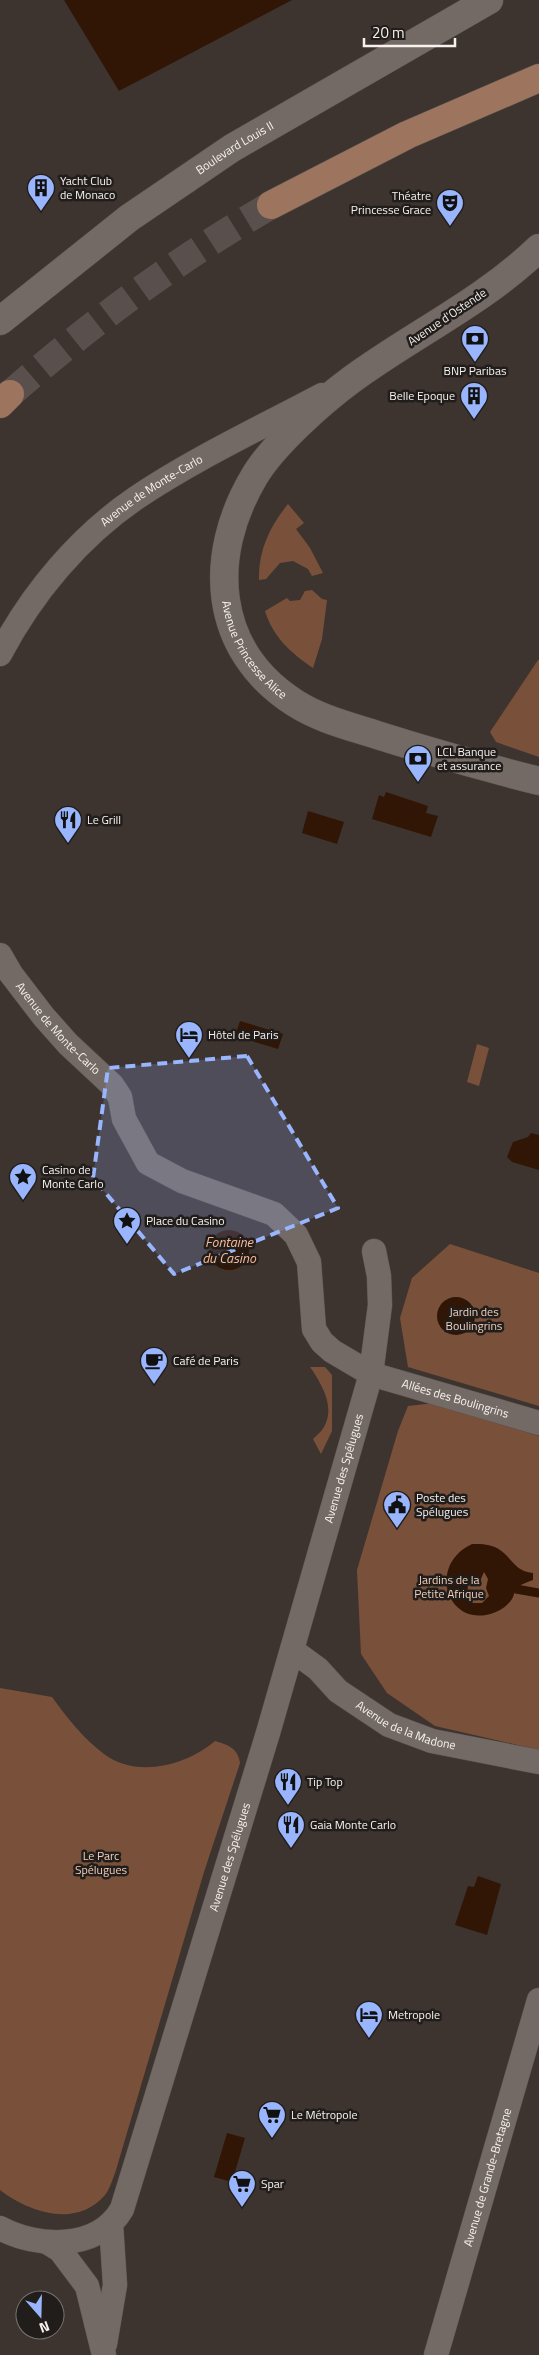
<svg xmlns="http://www.w3.org/2000/svg" width="539" height="2355" font-family="'Titillium Web',sans-serif">
  <style>
    .green { fill: #79513a }
    .water { fill: #311505; fill-rule: evenodd }
    .lines { fill: none; stroke-linecap: round; stroke-linejoin: round }
    .stream { stroke: #311505; stroke-width: 9 }
    .primary-tunnel { stroke: #59504d; stroke-width: 28; stroke-dasharray: 28 14; stroke-linecap: butt }
    .street-casing { stroke: #5a5450; stroke-width: 25 }
    .secondary-casing { stroke: #5a5450; stroke-width: 29 }
    .primary-casing { stroke: #5a5450; stroke-width: 29 }
    .street { stroke: #746a65; stroke-width: 24 }
    .secondary { stroke: #746a65; stroke-width: 28 }
    .primary { stroke: #9d755e; stroke-width: 28 }
    .marked { fill: #98b5fd; fill-opacity: 0.2; stroke: #98b5fd; stroke-width: 4; stroke-dasharray: 10 6; stroke-linejoin: round }
    .labels { text-anchor: middle; stroke-width: 5; stroke-linejoin: round; paint-order: stroke }
    .street-label { font-size: 12px; fill: #f7f2ef; stroke: #211d1b }
    .poi-label { font-size: 12px; fill: #f7f2ef; stroke: #211d1b; text-anchor: start }
    .park-label { font-size: 12px; fill: #f3d0bd; stroke: #211d1b }
    .water-label { font-size: 14px; font-style: italic; fill: #fcb792; stroke: #211d1b }
  </style>
  <rect width="100%" height="100%" fill="#3d3430"/>
  <g class="green">
    <path d="M288,504L304,523L296,529L310,548L323,573L312,576L308,569L293,561L280,563L266,579L259,580C258,551 270,526 288,504Z"/>
    <path d="M312,590L322,599L327,600L322,639L313,668C291,653 273,637 265,611L287,598L290,601L300,600L305,591Z"/>
    <path d="M538,660H539V757L496,742L490,732Z"/>
    <path d="M477,1044L489,1048L479,1086L467,1082Z"/>
    <path d="M450,1244L539,1273V1406L408,1367L400,1318L412,1278Z"/>
    <path d="M310,1367H325L332,1375V1431L321,1454L313,1439C317,1435 322,1431 324,1427C336,1407 321,1383 310,1367Z"/>
    <path d="M434,1403L539,1436V1750L435,1726L387,1693L361,1654L357,1570L398,1431L408,1406Z"/>
    <path d="M0,1688L52,1697C67,1718 84,1739 104,1754C137,1779 187,1765 215,1741C228,1745 238,1748 240,1763L204,1872L116,2170C113,2178 110,2189 105,2195C77,2228 30,2213 0,2190Z"/>
  </g>
  <g class="water">
    <path d="M64,0H292L119,91Z"/>
    <path d="M386,792L428,806L426,813L438,816L431,837L372,819L379,795L384,797Z"/>
    <path d="M308,811L344,822L337,844L302,833Z"/>
    <path d="M240,1021L283,1034L278,1049L235,1036Z"/>
    <path d="M531,1133L539,1135V1170L512,1162L507,1157L513,1142L528,1137Z"/>
    <circle cx="229" cy="1250" r="20"/>
    <circle cx="456" cy="1316" r="19"/>
    <path d="M472,1544C514,1542 505,1570 533,1573V1580C528,1582 520,1584 516,1589C514,1592 514,1596 512,1599C506,1608 496,1613 486,1615C445,1622 429,1564 472,1544ZM484,1572L488,1579L486,1588L489,1596L482,1603H472L467,1598L468,1584L471,1581H480Z"/>
    <path d="M478,1876L501,1884L487,1935L455,1925L468,1886L474,1887Z"/>
    <path d="M227,2133L245,2138L232,2182L214,2177Z"/>
  </g>
  <g class="lines">
    <path class="stream" d="M516,1589L539,1593"/>
    <path class="primary-tunnel" d="M10,394C95,320 174,262 271,205"/>
    <defs>
      <g id="street">
        <path id="s1" d="M0,654C32,593 79,537 136,498C194,459 260,428 322,395"/>
        <path id="s2" d="M0,955L11,974L44,1017L68,1044L112,1085L120,1097L124,1119L148,1163L182,1181L274,1214L296,1235L309,1262L314,1329L322,1342L332,1351L371,1374L539,1423"/>
        <path id="s3" d="M292,1650L318,1669L338,1691L389,1725L432,1741L539,1762"/>
        <path id="s4" d="M0,2228C37,2248 98,2251 122,2209L268,1733L371,1374L380,1305L379,1276L374,1251"/>
        <path d="M47,2242L60,2250L87,2286L104,2355"/>
        <path d="M105,2344L115,2285L111,2224"/>
        <path id="s5" d="M436,2355L539,2000"/>
      </g>
      <g id="secondary">
        <path id="s6" d="M539,248C483,302 412,335 351,380C321,402 272,446 254,477C207,556 212,650 295,703C320,719 349,726 377,735C431,752 484,767 539,781"/>
        <path id="s7" d="M0,321L129,218L232,148L489,0"/>
      </g>
      <g id="primary">
        <path d="M271,205L407,135L539,78"/>
        <path d="M0,404L10,394"/>
      </g>
    </defs>
    <use href="#street" class="street-casing"/>
    <use href="#secondary" class="secondary-casing"/>
    <use href="#primary" class="primary-casing"/>
    <use href="#street" class="street"/>
    <use href="#secondary" class="secondary"/>
    <use href="#primary" class="primary"/>
  </g>
  <path class="marked" d="M247,1056L338,1208L174,1274L93,1178L108,1068Z"/>
  <defs>
    <symbol id="building-pin" viewBox="-11 -11 22 30"><path d="M0 17L-7.5 6A9.5 9.5 0 1 1 7.5 6Z" fill="#98b5fd" stroke="#211d1b"/><path d="M-4-6H4V6H1V3H-1V6H-4ZM-2.5-4.3h1.7v1.8h-1.7ZM.8-4.3h1.7v1.8H.8ZM-2.5-1h1.7V.8h-1.7ZM.8-1h1.7V.8H.8Z" fill="#111"/></symbol>
    <symbol id="theatre-pin" viewBox="-11 -11 22 30"><path d="M0 17L-7.5 6A9.5 9.5 0 1 1 7.5 6Z" fill="#98b5fd" stroke="#211d1b"/><path d="M-5-5.5Q0-4 5-5.5V0Q5 5 0 6Q-5 5-5 0ZM-3.3-2.5H-1v1.5H-3.3ZM1-2.5H3.3v1.5H1ZM-2.8 1Q0 5.5 2.8 1Z" fill="#111"/></symbol>
    <symbol id="bank-pin" viewBox="-11 -11 22 30"><path d="M0 17L-7.5 6A9.5 9.5 0 1 1 7.5 6Z" fill="#98b5fd" stroke="#211d1b"/><path d="M-6-4H6V4H-6ZM0-2.3a2.3 2.3 0 1 0 0 4.6a2.3 2.3 0 1 0 0-4.6Z" fill="#111"/></symbol>
    <symbol id="restaurant-pin" viewBox="-11 -11 22 30"><path d="M0 17L-7.5 6A9.5 9.5 0 1 1 7.5 6Z" fill="#98b5fd" stroke="#211d1b"/><path d="M-5-6h1v4h1v-4h1v4h1v-4h1v5L-1.5 .5V6h-2V.5L-5-1ZM5-6V6H3V1.5H1.5Q1.5-4 5-6Z" fill="#111"/></symbol>
    <symbol id="hotel-pin" viewBox="-11 -11 22 30"><path d="M0 17L-7.5 6A9.5 9.5 0 1 1 7.5 6Z" fill="#98b5fd" stroke="#211d1b"/><path d="M-6-4.5h1.5V1H6V5H4.5V3h-9V5H-6ZM-4 0a1.8 1.8 0 1 1 3.6 0ZM.5 0V-2.5h3Q6-2.5 6 0Z" fill="#111"/></symbol>
    <symbol id="sight-pin" viewBox="-11 -11 22 30"><path d="M0 17L-7.5 6A9.5 9.5 0 1 1 7.5 6Z" fill="#98b5fd" stroke="#211d1b"/><path d="M0-6L1.8-2.2L6-1.7L2.9 1.2L3.7 5.4L0 3.3L-3.7 5.4L-2.9 1.2L-6-1.7L-1.8-2.2Z" fill="#111"/></symbol>
    <symbol id="cafe-pin" viewBox="-11 -11 22 30"><path d="M0 17L-7.5 6A9.5 9.5 0 1 1 7.5 6Z" fill="#98b5fd" stroke="#211d1b"/><path d="M-5.5-4.5H6V0H3Q3 3.5 0 3.5H-2.5Q-5.5 3.5-5.5 0ZM3-3.2v2h1.7v-2ZM-6 4.5H4V6H-6Z" fill="#111"/></symbol>
    <symbol id="civic-pin" viewBox="-11 -11 22 30"><path d="M0 17L-7.5 6A9.5 9.5 0 1 1 7.5 6Z" fill="#98b5fd" stroke="#211d1b"/><path d="M-.6-6.5H3V-4.5H.6V-3L4-1V1h2V6H-6V1h2V-1L-.6-3ZM-1.2 2.5V6h2.4V2.5Z" fill="#111"/></symbol>
    <symbol id="supermarket-pin" viewBox="-11 -11 22 30"><path d="M0 17L-7.5 6A9.5 9.5 0 1 1 7.5 6Z" fill="#98b5fd" stroke="#211d1b"/><path d="M-6-5.5h2.5l.6 2H6L4.5 2H-2.5L-4.4-4H-6ZM-1.5 3.2a1.3 1.3 0 1 0 .1 0ZM3 3.2a1.3 1.3 0 1 0 .1 0Z" fill="#111"/></symbol>
  </defs>
  <g fill-rule="evenodd">
    <use href="#building-pin" x="25" y="172" width="32" height="43"/>
    <use href="#theatre-pin" x="434" y="187" width="32" height="43"/>
    <use href="#bank-pin" x="459" y="323" width="32" height="43"/>
    <use href="#building-pin" x="458" y="380" width="32" height="43"/>
    <use href="#bank-pin" x="402" y="743" width="32" height="43"/>
    <use href="#restaurant-pin" x="52" y="804" width="32" height="43"/>
    <use href="#hotel-pin" x="173" y="1019" width="32" height="43"/>
    <use href="#sight-pin" x="7" y="1161" width="32" height="43"/>
    <use href="#sight-pin" x="111" y="1205" width="32" height="43"/>
    <use href="#cafe-pin" x="138" y="1345" width="32" height="43"/>
    <use href="#civic-pin" x="381" y="1489" width="32" height="43"/>
    <use href="#restaurant-pin" x="272" y="1766" width="32" height="43"/>
    <use href="#restaurant-pin" x="275" y="1809" width="32" height="43"/>
    <use href="#hotel-pin" x="353" y="1999" width="32" height="43"/>
    <use href="#supermarket-pin" x="256" y="2099" width="32" height="43"/>
    <use href="#supermarket-pin" x="226" y="2168" width="32" height="43"/>
  </g>
  <g class="labels">
    <g class="street-label">
      <text dy="4" stroke="none"><textPath href="#s7" startOffset="292">Boulevard Louis II</textPath></text>
      <text transform="translate(447 317) rotate(-34)" y="4">Avenue d'Ostende</text>
      <text dy="4" stroke="none"><textPath href="#s1" startOffset="226">Avenue de Monte-Carlo</textPath></text>
      <text dy="4" stroke="none"><textPath href="#s6" startOffset="555">Avenue Princesse Alice</textPath></text>
      <text dy="4" stroke="none"><textPath href="#s2" startOffset="94">Avenue de Monte-Carlo</textPath></text>
      <text dy="4" stroke="none"><textPath href="#s2" startOffset="685">Allées des Boulingrins</textPath></text>
      <text dy="4" stroke="none"><textPath href="#s4" startOffset="909">Avenue des Spélugues</textPath></text>
      <text dy="4" stroke="none"><textPath href="#s3" startOffset="139">Avenue de la Madone</textPath></text>
      <text dy="4" stroke="none"><textPath href="#s4" startOffset="504">Avenue des Spélugues</textPath></text>
      <text dy="4" stroke="none"><textPath href="#s5" startOffset="185">Avenue de Grande-Bretagne</textPath></text>
    </g>
    <g class="poi-label">
      <text x="60" y="185">Yacht Club<tspan x="60" dy="14">de Monaco</tspan></text>
      <text x="431" y="200" text-anchor="end">Théatre<tspan x="431" dy="14">Princesse Grace</tspan></text>
      <text x="475" y="375" text-anchor="middle">BNP Paribas</text>
      <text x="455" y="400" text-anchor="end">Belle Epoque</text>
      <text x="437" y="756">LCL Banque<tspan x="437" dy="14">et assurance</tspan></text>
      <text x="87" y="824">Le Grill</text>
      <text x="208" y="1039">Hôtel de Paris</text>
      <text x="42" y="1174">Casino de<tspan x="42" dy="14">Monte Carlo</tspan></text>
      <text x="146" y="1225">Place du Casino</text>
      <text x="173" y="1365">Café de Paris</text>
      <text x="416" y="1502">Poste des<tspan x="416" dy="14">Spélugues</tspan></text>
      <text x="307" y="1786">Tip Top</text>
      <text x="310" y="1829">Gaia Monte Carlo</text>
      <text x="388" y="2019">Metropole</text>
      <text x="291" y="2119">Le Métropole</text>
      <text x="261" y="2188">Spar</text>
    </g>
    <g class="park-label">
      <text x="474" y="1316">Jardin des<tspan x="474" dy="14">Boulingrins</tspan></text>
      <text x="449" y="1584">Jardins de la<tspan x="449" dy="14">Petite Afrique</tspan></text>
      <text x="101" y="1860">Le Parc<tspan x="101" dy="14">Spélugues</tspan></text>
    </g>
    <g class="water-label">
      <text x="229" y="1247">Fontaine<tspan x="229" dy="16">du Casino</tspan></text>
    </g>
  </g>
  <g transform="translate(40 2315) rotate(160)"><circle r="24" fill="#211d1b" stroke="#777270"/>
  <path d="M0-4L9 19L0 12L-9 19Z" fill="#98b5fd"/>
  <text y="-8" font-size="14" font-weight="bold" text-anchor="middle" fill="#f7f2ef">N</text>
  </g>
  <path d="M364 38v8h91v-8" fill="none" stroke="#f7f2ef" stroke-width="2.5"/>
  <text x="372" y="38" font-size="15" fill="#f7f2ef" stroke="#211d1b" stroke-width="4" paint-order="stroke">20 m</text>
</svg>
